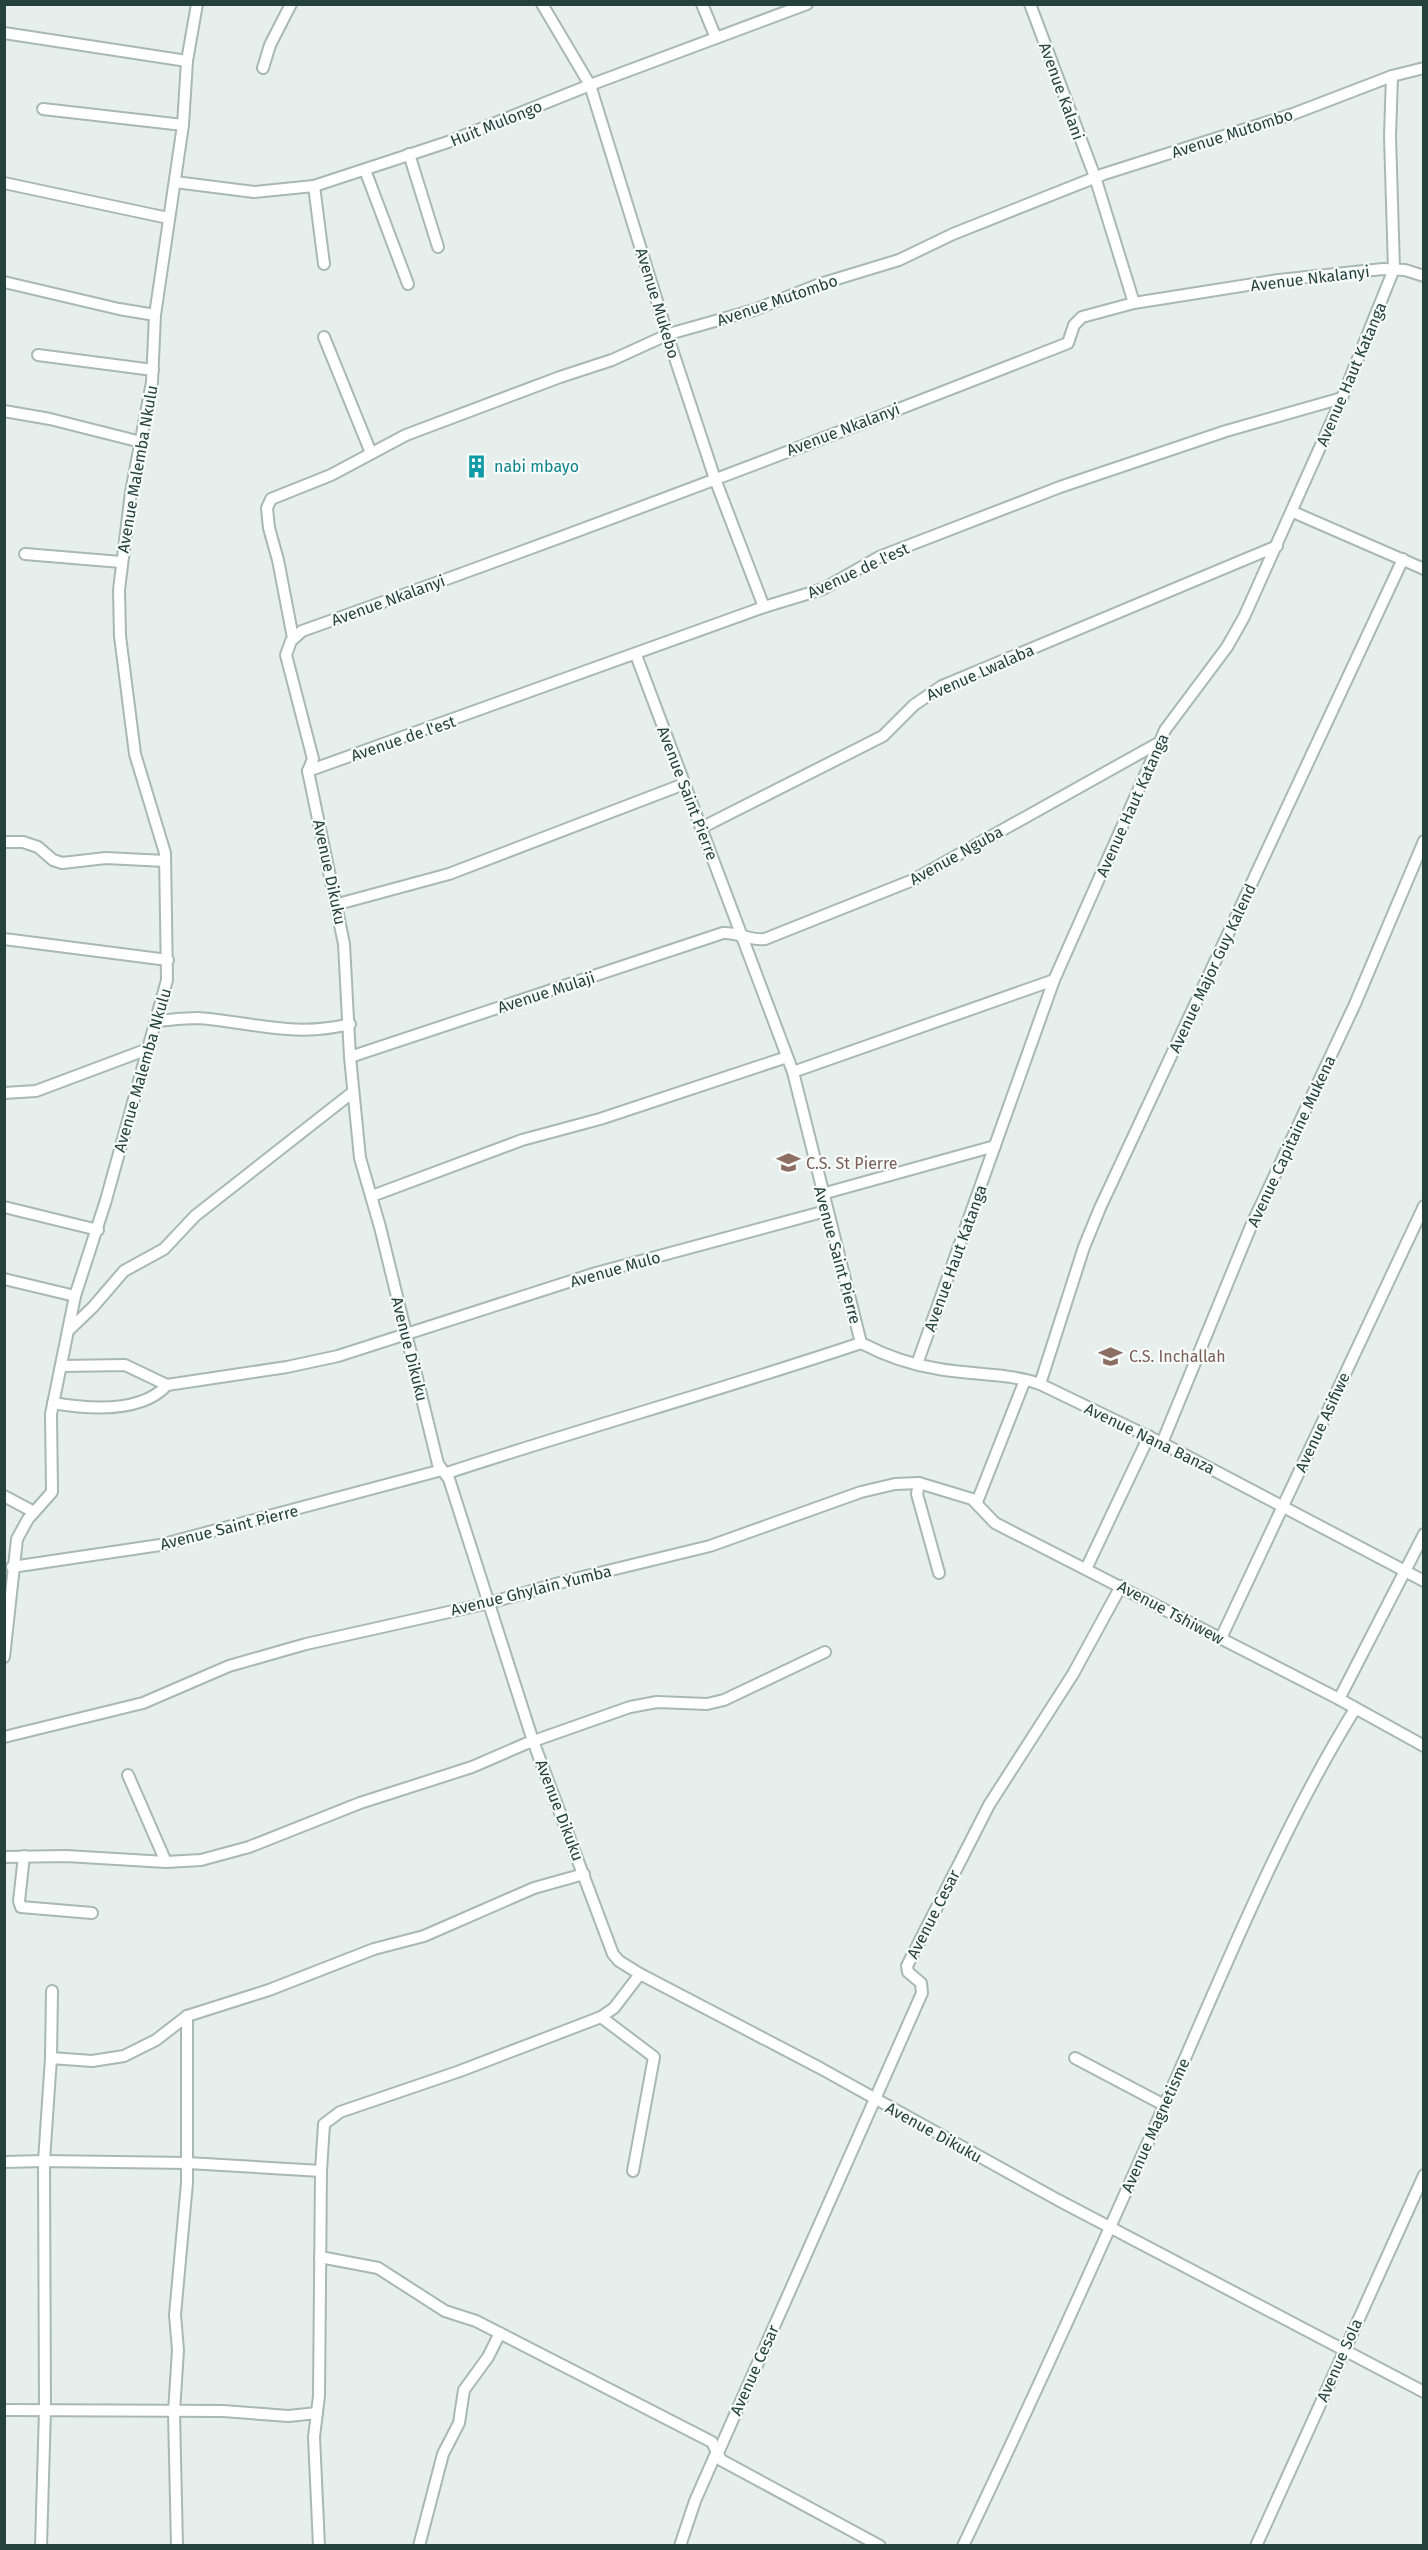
<svg xmlns="http://www.w3.org/2000/svg" width="1428" height="2550" font-family="'Fira Sans',sans-serif">
  <style>
    .lines { fill: none; stroke-linecap: round; stroke-linejoin: round }
    .minor-casing { stroke: #a8b8b2; stroke-width: 14 }
    .minor { stroke: #fff; stroke-width: 10 }
    .labels { text-anchor: middle; stroke-width: 4.5; stroke-linejoin: round; paint-order: stroke }
    .street-label { font-size: 16px; fill: #24423a; stroke: #f7fbf9 }
    .culture-label { font-size: 16px; fill: #0d838f; stroke: #f7fbf9; text-anchor: start }
    .education-label { font-size: 16px; fill: #785e54; stroke: #f7fbf9; text-anchor: start }
  </style>
  <rect width="100%" height="100%" fill="#e6efeb"/>
  <g class="lines">
    <defs>
      <g id="minor">
        <path d="M542,4L590,85L670,343L715,479L764,607"/>
        <path d="M702,4L716,38"/>
        <path d="M1030,4L1095,177L1134,303"/>
        <path d="M4,33L187,61"/>
        <path d="M263,68L270,45L291,4"/>
        <path d="M43,109L183,125"/>
        <path d="M409,154L438,247"/>
        <path d="M365,170L408,284"/>
        <path d="M175,182L254,192L314,186L448,142L590,85L807,4"/>
        <path d="M4,183L168,218"/>
        <path d="M314,186L324,264"/>
        <path d="M4,282L119,309L155,315"/>
        <path d="M324,337L371,453"/>
        <path d="M38,355L153,370"/>
        <path d="M4,411L50,419L141,442"/>
        <path d="M1293,512L1424,569"/>
        <path d="M25,554L121,562"/>
        <path d="M293,638L278,560L269,528L267,508L271,499L331,475L406,435L560,377L612,360L669,334L754,310L820,284L899,260L953,234L1104,174L1293,114L1392,76L1424,68"/>
        <path d="M636,655L793,1072L861,1343"/>
        <path d="M308,771L344,944L350,1057L360,1158L380,1227L438,1464L449,1479L533,1741L613,1954L619,1961L640,1974L820,2068L1058,2200L1424,2392"/>
        <path d="M308,771L313,759L286,655L291,641L302,631C559,540 814,443 1068,343L1074,325L1082,317L1134,303L1279,280L1383,269L1405,270L1424,276"/>
        <path d="M308,771L764,607L823,589L879,557L1060,487L1226,431L1342,398"/>
        <path d="M701,828L883,736L914,705L942,686L1277,546"/>
        <path d="M4,842H23L38,847L53,860L62,863L106,858L165,861"/>
        <path d="M338,904L449,874L684,784"/>
        <path d="M4,939L168,960"/>
        <path d="M156,1021C169,1020 184,1018 198,1018C252,1022 294,1038 350,1024"/>
        <path d="M350,1057L723,933C738,932 750,941 765,939L913,880L1160,742"/>
        <path d="M793,1072L1054,980"/>
        <path d="M4,1093L36,1091L148,1049"/>
        <path d="M822,1194L995,1146"/>
        <path d="M372,1196L522,1140L600,1119L787,1057"/>
        <path d="M4,1207L98,1230"/>
        <path d="M4,1279L75,1296"/>
        <path d="M69,1330L93,1307L124,1271L164,1249L195,1216L353,1092"/>
        <path d="M861,1343C886,1356 912,1365 939,1369C972,1375 1008,1373 1040,1384L1162,1443L1424,1581"/>
        <path d="M917,1364L1054,980L1165,730L1227,647L1244,617L1342,398L1394,269L1390,136L1392,76"/>
        <path d="M62,1366L125,1365L167,1385L287,1367L338,1356L596,1273L826,1211"/>
        <path d="M1040,1384L1084,1247L1100,1208L1403,559"/>
        <path d="M53,1403C88,1409 141,1414 167,1385"/>
        <path d="M1162,1443L1251,1226L1355,1004L1424,841"/>
        <path d="M447,1473C584,1428 724,1389 861,1343"/>
        <path d="M919,1483L917,1494L939,1573"/>
        <path d="M4,1496L34,1512"/>
        <path d="M977,1502L1025,1380"/>
        <path d="M12,1567L160,1545L442,1470"/>
        <path d="M1086,1569L1149,1436"/>
        <path d="M1221,1638L1424,1206"/>
        <path d="M4,1657L17,1539L28,1519L52,1492L51,1414L75,1296L106,1200L167,980L165,853L135,754L120,636L119,590L131,492L152,382L155,315L183,125L187,61L197,4"/>
        <path d="M1339,1699L1424,1534"/>
        <path d="M4,1737L143,1703L229,1666L306,1644L489,1603L570,1580L710,1546L861,1492L895,1484L919,1483L972,1499L995,1523L1339,1699L1424,1746"/>
        <path d="M128,1775L166,1862"/>
        <path d="M24,1856L19,1901L21,1907L92,1913"/>
        <path d="M4,1857L66,1856L166,1862L201,1860L249,1847L360,1803L472,1767L525,1744L630,1707L657,1702L707,1704L724,1700L825,1652"/>
        <path d="M601,2017L654,2057L633,2171"/>
        <path d="M51,2058L52,1991"/>
        <path d="M1075,2058L1164,2105"/>
        <path d="M4,2162L44,2161L51,2058L92,2061L124,2056L156,2040L187,2016L269,1990L374,1949L424,1936L534,1888L584,1874"/>
        <path d="M320,2257L378,2268L445,2311L476,2321L712,2442L721,2460L880,2546"/>
        <path d="M4,2410L223,2411L288,2416L317,2413"/>
        <path d="M718,2453L922,1993L921,1983L908,1972L907,1966L989,1805L1073,1674L1121,1586"/>
        <path d="M41,2546L45,2410L44,2161L188,2163L321,2171"/>
        <path d="M177,2546L174,2412L178,2350L175,2315L187,2183V2016"/>
        <path d="M319,2546L314,2437L319,2396L321,2171L324,2124L340,2112L460,2071L601,2017L614,2008L640,1974"/>
        <path d="M419,2546L443,2454L459,2423L464,2390L488,2357L500,2333"/>
        <path d="M680,2546L695,2501L717,2451"/>
        <path d="M963,2546C1038,2389 1109,2231 1179,2072C1233,1949 1284,1824 1355,1709"/>
        <path d="M1256,2546L1424,2175"/>
      </g>
    </defs>
    <use href="#minor" class="minor-casing"/>
    <use href="#minor" class="minor"/>
  </g>
  <defs>
    <symbol id="building-bare" viewBox="-9 -9 18 18"><path d="M-4-6H4V6H1V3H-1V6H-4ZM-2.5-4.3h1.7v1.8h-1.7ZM.8-4.3h1.7v1.8H.8ZM-2.5-1h1.7V.8h-1.7ZM.8-1h1.7V.8H.8Z" fill="#0f9aa8" stroke="#f7fbf9" stroke-width="2.5" paint-order="stroke"/></symbol>
    <symbol id="school-bare" viewBox="-9 -9 18 18"><path d="M0-5L7-2L0 1L-7-2ZM-4 1L0 2.5L4 1V4Q0 6-4 4Z" fill="#8d6e63" stroke="#f7fbf9" stroke-width="2.5" paint-order="stroke"/></symbol>
  </defs>
  <g fill-rule="evenodd">
    <use href="#building-bare" x="460" y="450" width="33" height="33"/>
    <use href="#school-bare" x="772" y="1146" width="33" height="33"/>
    <use href="#school-bare" x="1094" y="1340" width="33" height="33"/>
  </g>
  <g class="labels">
    <g class="street-label">
      <text transform="translate(1062 91) rotate(70)" y="6">Avenue Kalani</text>
      <text transform="translate(496 123) rotate(-22)" y="6">Huit Mulongo</text>
      <text transform="translate(1232 133) rotate(-18)" y="6">Avenue Mutombo</text>
      <text transform="translate(1310 278) rotate(-7)" y="6">Avenue Nkalanyi</text>
      <text transform="translate(777 300) rotate(-19)" y="6">Avenue Mutombo</text>
      <text transform="translate(658 303) rotate(73)" y="6">Avenue Mukebo</text>
      <text transform="translate(1351 374) rotate(-67)" y="6">Avenue Haut Katanga</text>
      <text transform="translate(843 429) rotate(-21)" y="6">Avenue Nkalanyi</text>
      <text transform="translate(137 469) rotate(-80)" y="6">Avenue Malemba Nkulu</text>
      <text transform="translate(858 570) rotate(-25)" y="6">Avenue de l'est</text>
      <text transform="translate(388 600) rotate(-20)" y="6">Avenue Nkalanyi</text>
      <text transform="translate(980 672) rotate(-24)" y="6">Avenue Lwalaba</text>
      <text transform="translate(403 738) rotate(-19)" y="6">Avenue de l'est</text>
      <text transform="translate(688 793) rotate(69)" y="6">Avenue Saint Pierre</text>
      <text transform="translate(1132 805) rotate(-66)" y="6">Avenue Haut Katanga</text>
      <text transform="translate(956 855) rotate(-29)" y="6">Avenue Nguba</text>
      <text transform="translate(330 872) rotate(78)" y="6">Avenue Dikuku</text>
      <text transform="translate(1212 968) rotate(-65)" y="6">Avenue Major Guy Kalend</text>
      <text transform="translate(546 992) rotate(-18)" y="6">Avenue Mulaji</text>
      <text transform="translate(142 1070) rotate(-74)" y="6">Avenue Malemba Nkulu</text>
      <text transform="translate(1291 1141) rotate(-65)" y="6">Avenue Capitaine Mukena</text>
      <text transform="translate(838 1255) rotate(75)" y="6">Avenue Saint Pierre</text>
      <text transform="translate(955 1258) rotate(-70)" y="6">Avenue Haut Katanga</text>
      <text transform="translate(615 1269) rotate(-16)" y="6">Avenue Mulo</text>
      <text transform="translate(410 1349) rotate(76)" y="6">Avenue Dikuku</text>
      <text transform="translate(1322 1422) rotate(-65)" y="6">Avenue Asifiwe</text>
      <text transform="translate(1150 1438) rotate(26)" y="6">Avenue Nana Banza</text>
      <text transform="translate(229 1527) rotate(-14)" y="6">Avenue Saint Pierre</text>
      <text transform="translate(531 1590) rotate(-14)" y="6">Avenue Ghylain Yumba</text>
      <text transform="translate(1171 1612) rotate(28)" y="6">Avenue Tshiwew</text>
      <text transform="translate(560 1810) rotate(69)" y="6">Avenue Dikuku</text>
      <text transform="translate(933 1914) rotate(-63)" y="6">Avenue Cesar</text>
      <text transform="translate(1155 2125) rotate(-66)" y="6">Avenue Magnetisme</text>
      <text transform="translate(934 2132) rotate(29)" y="6">Avenue Dikuku</text>
      <text transform="translate(1339 2360) rotate(-66)" y="6">Avenue Sola</text>
      <text transform="translate(754 2370) rotate(-66)" y="6">Avenue Cesar</text>
    </g>
    <g class="culture-label">
      <text x="494" y="472">nabi mbayo</text>
    </g>
    <g class="education-label">
      <text x="806" y="1169">C.S. St Pierre</text>
      <text x="1129" y="1362">C.S. Inchallah</text>
    </g>
  </g>
  <rect width="1428" height="2550" fill="none" stroke="#24423a" stroke-width="12"/>
</svg>
